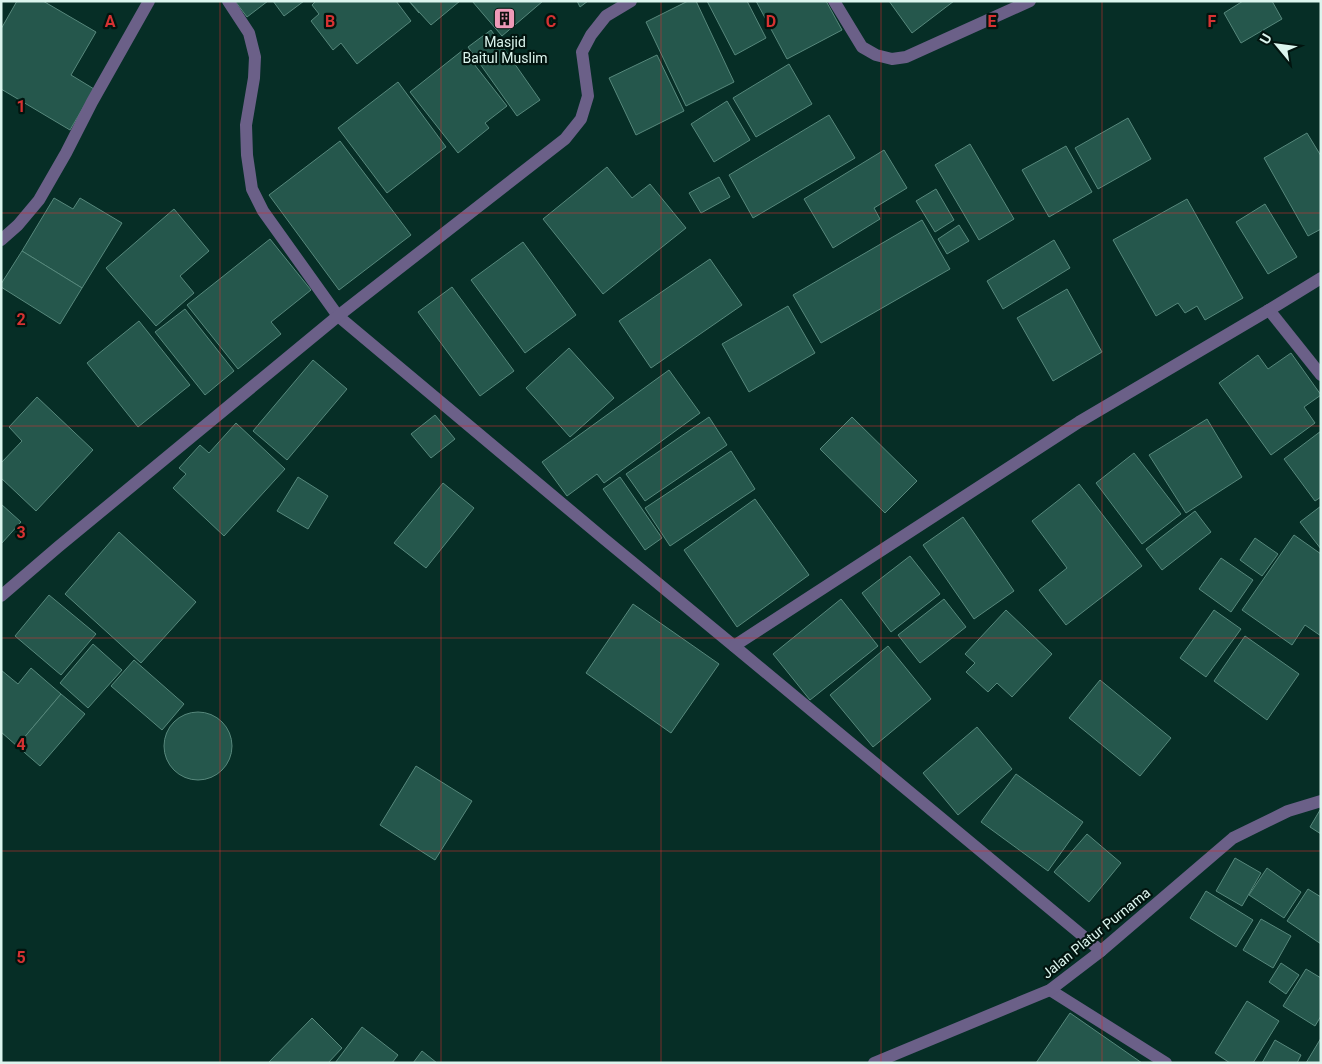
<svg xmlns="http://www.w3.org/2000/svg" width="1322" height="1064" font-family="Roboto,sans-serif">
  <style>
    .building { fill: #25574c; stroke: #57887c }
    .lines { fill: none; stroke-linecap: round; stroke-linejoin: round }
    .minor { stroke: #6b6088; stroke-width: 12 }
    .grid { fill: none; stroke: #d63232; stroke-width: 1; stroke-opacity: 0.55 }
    .labels { text-anchor: middle; stroke-width: 4.5; stroke-linejoin: round; paint-order: stroke }
    .poi-label { font-size: 14px; fill: #dcf5ee; stroke: #02140f }
    .street-label { font-size: 14px; fill: #dcf5ee; stroke: #02140f }
    .grid-label { font-size: 16px; text-anchor: middle; font-weight: bold; fill: #d63232; stroke: #02140f; stroke-width: 4.5; stroke-linejoin: round; paint-order: stroke }
  </style>
  <rect width="100%" height="100%" fill="#062e26"/>
  <g class="building">
    <path d="M17,1H43L96,32L71,75L94,89L70,130L1,89V29Z"/>
    <path d="M235,1H268L247,17Z"/>
    <path d="M273,1H304L284,16Z"/>
    <path d="M316,1H396L411,21L357,64L341,43L333,50L311,21L319,14L312,5Z"/>
    <path d="M409,1H434L419,13Z"/>
    <path d="M409,1H460L431,25Z"/>
    <path d="M472,1H543L502,36Z"/>
    <path d="M577,1H588L580,7Z"/>
    <path d="M688,1H696L734,82L686,106L646,22Z"/>
    <path d="M707,1H747L766,38L735,55Z"/>
    <path d="M756,1H826L842,30L787,59Z"/>
    <path d="M889,1H954L912,33Z"/>
    <path d="M1243,1H1272L1282,19L1241,43L1224,13Z"/>
    <path d="M491,30L540,100L517,116L468,47Z"/>
    <path d="M463,50L507,106L485,123L489,128L458,153L410,92Z"/>
    <path d="M657,55L684,111L636,135L609,78Z"/>
    <path d="M789,64L812,104L756,137L733,98Z"/>
    <path d="M398,82L446,147L387,193L338,128Z"/>
    <path d="M727,101L750,140L714,162L691,124Z"/>
    <path d="M829,115L855,158L753,218L729,175Z"/>
    <path d="M1128,118L1151,159L1098,189L1075,148Z"/>
    <path d="M1307,133L1321,156V229L1308,236L1264,158Z"/>
    <path d="M340,141L411,235L339,290L269,195Z"/>
    <path d="M970,144L1014,219L979,240L935,165Z"/>
    <path d="M1066,146L1092,192L1049,217L1022,170Z"/>
    <path d="M884,150L907,188L874,208L880,219L833,248L804,199Z"/>
    <path d="M607,167L632,198L650,184L686,228L603,294L543,219Z"/>
    <path d="M719,177L730,197L701,213L689,193Z"/>
    <path d="M936,189L954,220L935,232L916,201Z"/>
    <path d="M54,198L73,209L80,198L122,223L82,288L22,251Z"/>
    <path d="M1187,199L1243,298L1205,320L1197,306L1185,313L1178,303L1156,316L1113,240Z"/>
    <path d="M1265,204L1297,257L1268,274L1236,222Z"/>
    <path d="M174,209L209,251L180,276L194,293L156,326L106,268Z"/>
    <path d="M922,220L950,269L821,343L793,295Z"/>
    <path d="M959,225L969,241L947,254L938,239Z"/>
    <path d="M270,239L311,290L271,322L281,334L238,369L187,305Z"/>
    <path d="M1054,240L1070,268L1003,309L987,281Z"/>
    <path d="M523,242L576,315L525,353L471,280Z"/>
    <path d="M22,251L82,288L60,324L1,287V284Z"/>
    <path d="M710,259L742,305L651,368L619,321Z"/>
    <path d="M452,287L514,371L480,396L418,312Z"/>
    <path d="M1067,289L1102,352L1053,381L1017,318Z"/>
    <path d="M788,306L815,353L749,392L722,344Z"/>
    <path d="M185,309L234,371L205,395L155,332Z"/>
    <path d="M139,321L190,385L138,427L87,363Z"/>
    <path d="M569,348L614,398L570,437L526,388Z"/>
    <path d="M1291,353L1321,395L1304,407L1315,423L1271,455L1219,383L1258,355L1268,369Z"/>
    <path d="M313,360L347,389L287,460L253,431Z"/>
    <path d="M669,370L700,413L604,483L597,474L567,496L542,462Z"/>
    <path d="M37,397L93,450L36,511L1,478V463L22,441L9,427Z"/>
    <path d="M435,415L455,439L431,458L411,434Z"/>
    <path d="M709,417L727,445L645,501L626,474Z"/>
    <path d="M852,417L917,481L885,513L820,449Z"/>
    <path d="M1207,419L1242,477L1186,513L1149,455Z"/>
    <path d="M236,423L285,469L224,536L173,488L186,474L179,468L200,445L209,453Z"/>
    <path d="M1321,431V497L1315,501L1284,459Z"/>
    <path d="M731,451L755,489L670,546L645,508Z"/>
    <path d="M1134,453L1181,514L1142,544L1096,483Z"/>
    <path d="M298,477L328,496L308,529L277,511Z"/>
    <path d="M620,477L662,538L645,550L603,489Z"/>
    <path d="M443,483L474,508L426,568L394,543Z"/>
    <path d="M1079,484L1142,566L1066,625L1039,590L1067,568L1032,521Z"/>
    <path d="M755,499L809,575L737,627L684,550Z"/>
    <path d="M1,504L21,522L1,544Z"/>
    <path d="M1321,506V549L1300,522Z"/>
    <path d="M1195,511L1211,532L1162,570L1146,549Z"/>
    <path d="M963,517L1014,591L974,619L923,545Z"/>
    <path d="M119,532L196,602L141,663L65,594Z"/>
    <path d="M1294,535L1321,554V636L1305,625L1292,645L1242,610Z"/>
    <path d="M1255,538L1278,554L1262,576L1240,560Z"/>
    <path d="M910,556L940,594L891,632L862,593Z"/>
    <path d="M1221,558L1253,580L1231,612L1199,589Z"/>
    <path d="M49,595L96,634L61,675L15,636Z"/>
    <path d="M841,599L878,646L810,700L773,654Z"/>
    <path d="M944,599L966,627L920,663L898,635Z"/>
    <path d="M633,604L719,664L671,733L586,673Z"/>
    <path d="M1006,610L1052,654L1012,697L997,683L988,692L966,672L975,663L965,654Z"/>
    <path d="M1214,610L1241,629L1206,677L1180,658Z"/>
    <path d="M1245,636L1299,674L1267,720L1214,681Z"/>
    <path d="M93,644L122,670L88,708L60,683Z"/>
    <path d="M888,646L931,699L873,747L830,695Z"/>
    <path d="M134,660L184,704L162,730L111,686Z"/>
    <path d="M31,668L61,694L17,746L1,732V670L18,684Z"/>
    <path d="M1100,680L1171,738L1140,776L1069,718Z"/>
    <path d="M61,694L85,714L40,766L17,746Z"/>
    <circle cx="198" cy="746" r="34"/>
    <path d="M977,727L1012,769L958,815L923,773Z"/>
    <path d="M416,766L472,801L435,860L380,825Z"/>
    <path d="M1016,774L1083,822L1048,871L981,822Z"/>
    <path d="M1320,810H1321V834L1310,827Z"/>
    <path d="M1087,834L1121,863L1089,902L1054,872Z"/>
    <path d="M1235,858L1261,873L1242,906L1216,891Z"/>
    <path d="M1267,868L1301,892L1284,918L1249,895Z"/>
    <path d="M1308,889L1321,897V944L1287,921Z"/>
    <path d="M1206,891L1253,920L1236,947L1190,918Z"/>
    <path d="M1261,919L1291,936L1273,968L1243,950Z"/>
    <path d="M1281,963L1299,975L1286,994L1269,982Z"/>
    <path d="M1306,969L1321,978V1016L1315,1026L1283,1006Z"/>
    <path d="M1247,1001L1279,1021L1253,1063H1230L1215,1053Z"/>
    <path d="M1070,1013L1142,1063H1036Z"/>
    <path d="M312,1018L342,1048L328,1063H268Z"/>
    <path d="M362,1027L398,1055L392,1063H335Z"/>
    <path d="M1321,1038V1063H1306Z"/>
    <path d="M1275,1040L1301,1055L1297,1063H1262Z"/>
    <path d="M422,1051L437,1063H413Z"/>
  </g>
  <g class="lines">
    <g class="minor">
      <path d="M228,1L249,33L255,57L254,78L246,125L247,155L252,189L263,211L338,316L603,538L734,646L1101,951"/>
      <path d="M834,1L862,47L876,55L892,59L906,57L1030,1"/>
      <path d="M1,240L18,225L39,200L66,153L92,102L149,1"/>
      <path d="M1269,310L1321,375"/>
      <path d="M1,596L58,547L338,316L565,139L581,119L588,96L582,52L591,35L606,16L631,1"/>
      <path d="M734,646L1079,422L1269,310L1321,278"/>
      <path d="M1050,990L1166,1063"/>
      <path d="M874,1063L1050,990L1101,951L1233,838L1288,811L1321,801"/>
    </g>
  </g>
  <path class="grid" d="M220,1V1063M441,1V1063M661,1V1063M881,1V1063M1102,1V1063M1,213H1321M1,426H1321M1,638H1321M1,851H1321"/>
  <defs>
    <symbol id="building-square" viewBox="-11 -11 22 22"><rect x="-9" y="-9" width="18" height="18" rx="4" fill="#ef9ab8" stroke="#02140f"/><path d="M-4-6H4V6H1V3H-1V6H-4ZM-2.5-4.3h1.7v1.8h-1.7ZM.8-4.3h1.7v1.8H.8ZM-2.5-1h1.7V.8h-1.7ZM.8-1h1.7V.8H.8Z" fill="#111"/></symbol>
  </defs>
  <g fill-rule="evenodd">
    <use href="#building-square" x="492" y="6" width="25" height="25"/>
  </g>
  <g class="labels">
    <g class="poi-label">
      <text x="505" y="47">Masjid<tspan x="505" dy="16">Baitul Muslim</tspan></text>
    </g>
    <g class="street-label">
      <text transform="translate(1096 933) rotate(-39)" y="5">Jalan Platur Purnama</text>
    </g>
  </g>
  <g class="grid-label">
    <text x="110" y="27">A</text>
    <text x="330" y="27">B</text>
    <text x="551" y="27">C</text>
    <text x="771" y="27">D</text>
    <text x="992" y="27">E</text>
    <text x="1212" y="27">F</text>
    <text x="21" y="112">1</text>
    <text x="21" y="325">2</text>
    <text x="21" y="538">3</text>
    <text x="21" y="750">4</text>
    <text x="21" y="963">5</text>
  </g>
  <rect width="1322" height="1064" fill="none" stroke="#dcf5ee" stroke-width="5"/>
  <g transform="translate(1277 45) rotate(299)" stroke="#02140f" stroke-width="4" paint-order="stroke">
  <path d="M0-4L9 19L0 12L-9 19Z" fill="#dcf5ee"/>
  <text y="-8" font-size="14" font-weight="bold" text-anchor="middle" fill="#dcf5ee">U</text>
  </g>
</svg>
